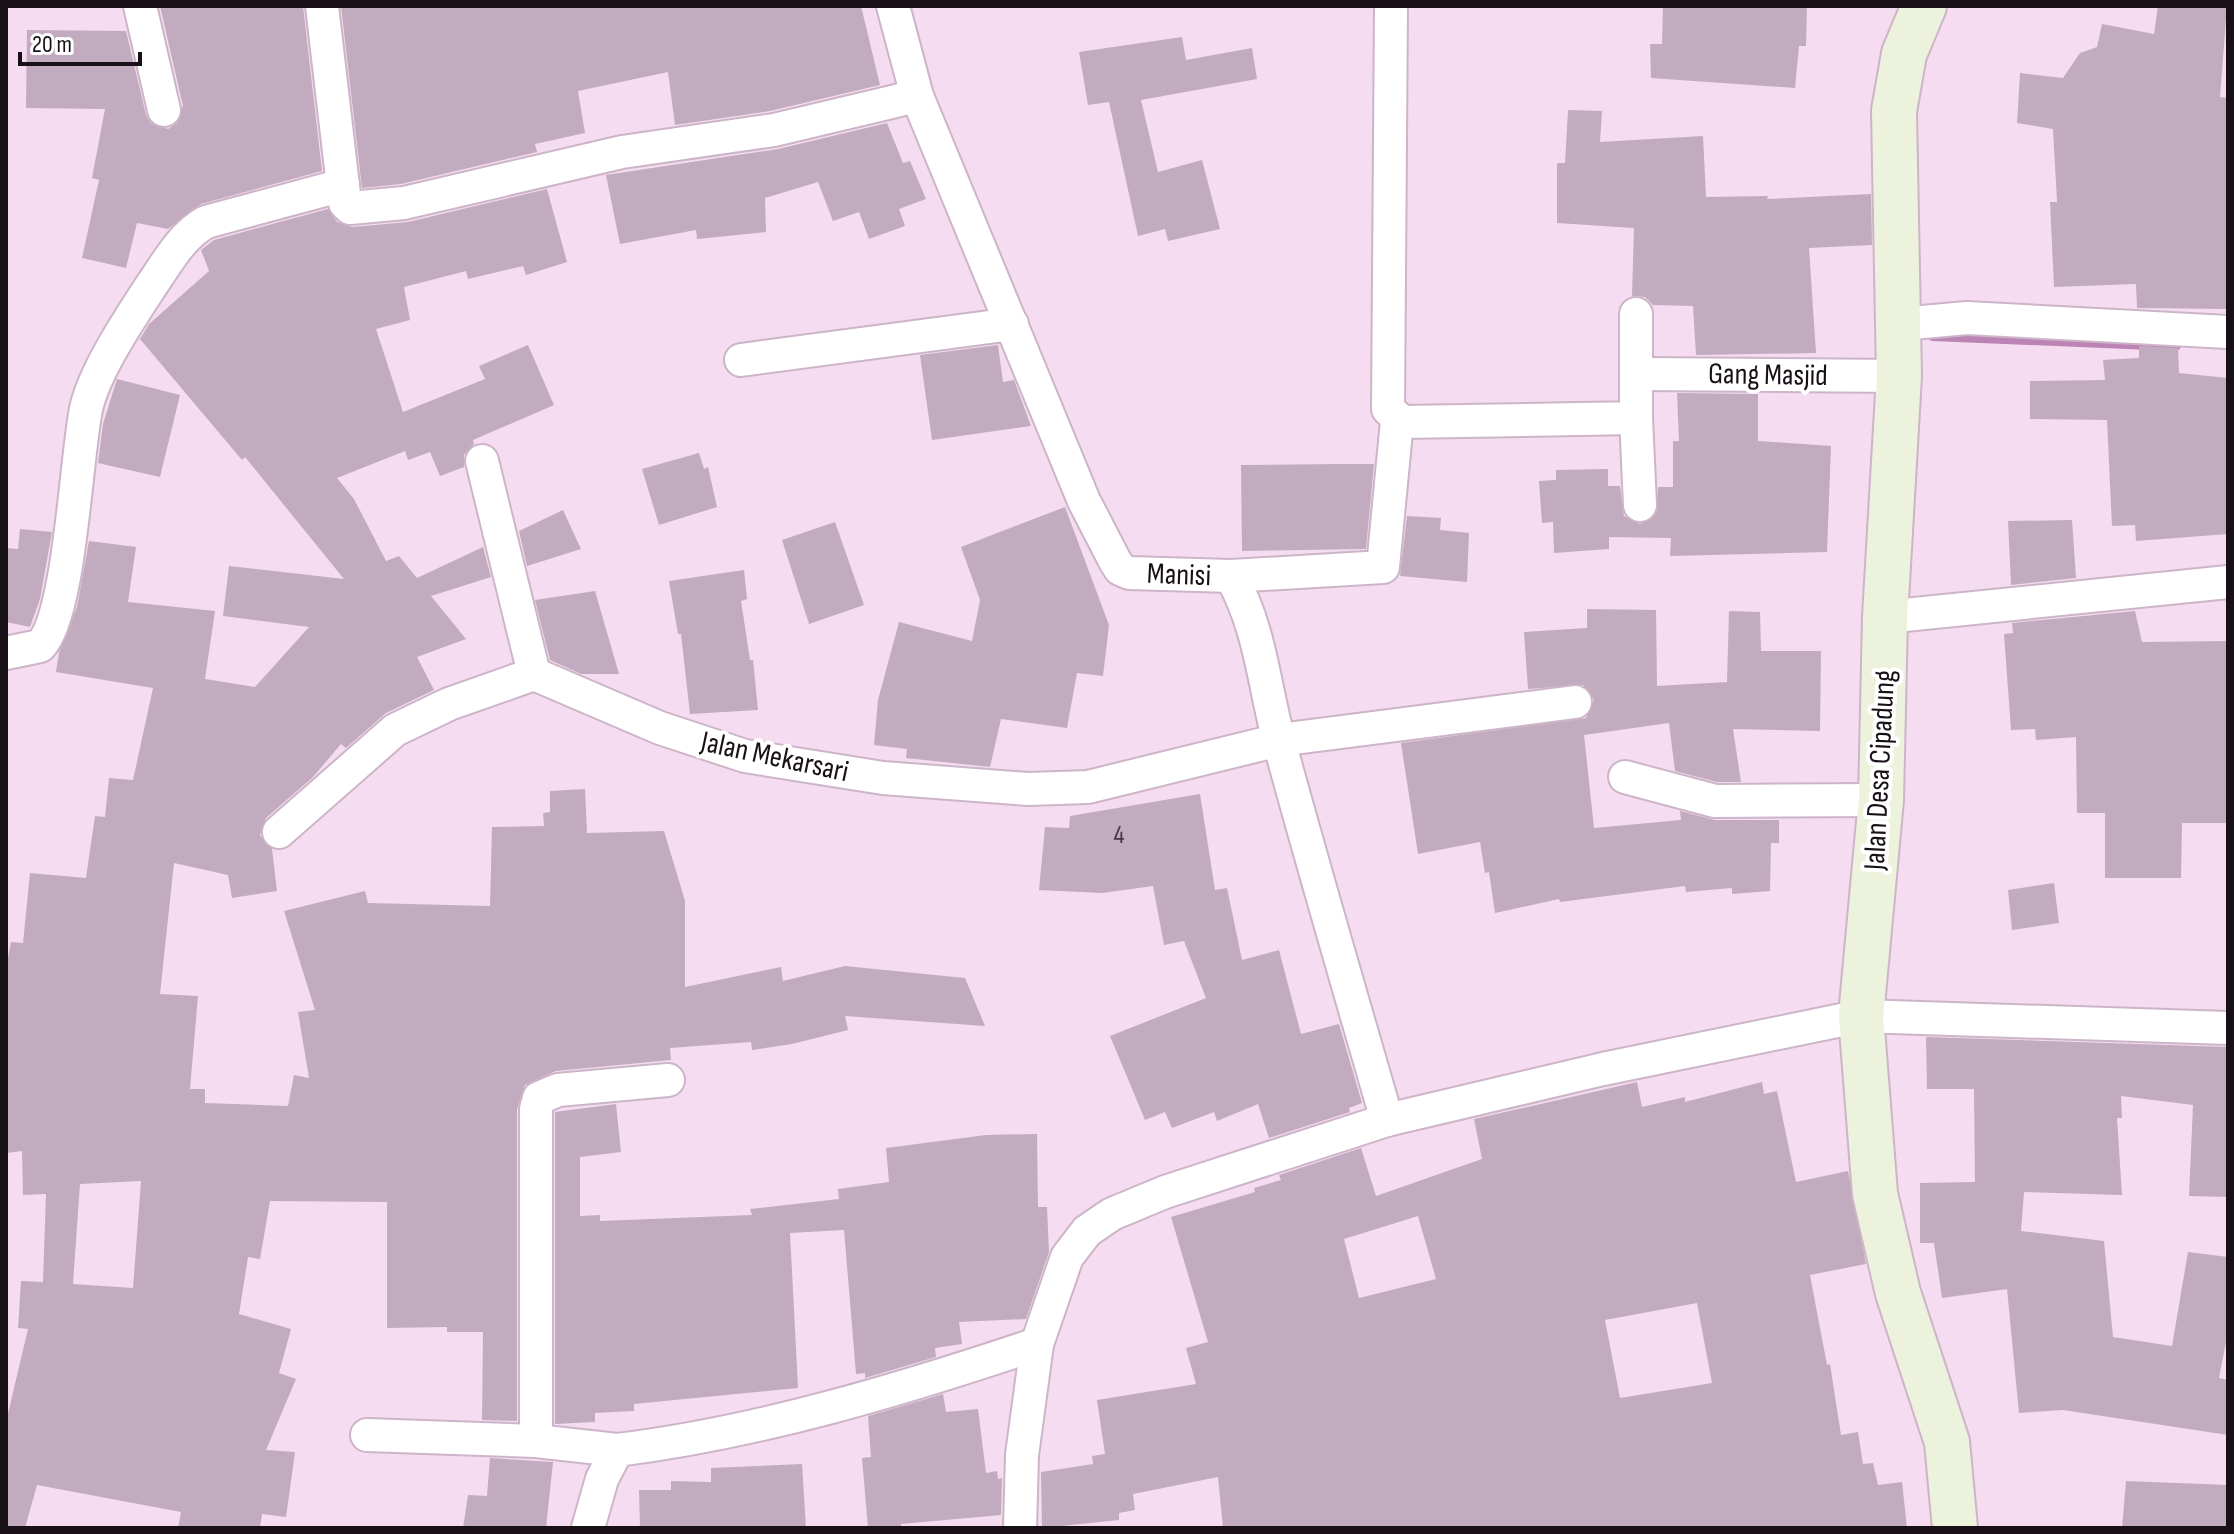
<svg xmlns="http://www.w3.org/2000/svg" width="2234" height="1534" font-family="'Sofia Sans Condensed',sans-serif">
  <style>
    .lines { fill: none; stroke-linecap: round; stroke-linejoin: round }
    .stream { stroke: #bc84b4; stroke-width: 12 }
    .building { fill: #c3abbf; fill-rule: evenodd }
    .street-casing { stroke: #cdb5c9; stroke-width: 36 }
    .secondary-casing { stroke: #cdb5c9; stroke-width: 48 }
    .street { stroke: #fff; stroke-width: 32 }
    .secondary { stroke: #edf2dc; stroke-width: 44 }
    .labels { text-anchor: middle; stroke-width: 8; stroke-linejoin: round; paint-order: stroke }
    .number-label { font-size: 26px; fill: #433741 }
    .street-label { font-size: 30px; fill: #181017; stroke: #fff }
  </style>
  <rect width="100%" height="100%" fill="#f5dcf0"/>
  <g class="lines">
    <path class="stream" d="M1933,335L2175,345"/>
  </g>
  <g class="building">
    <path d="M160,6H303L322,171L201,204L168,229L137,223L126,268L82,258L99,180L92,178L105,109L26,108L27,30L126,31L146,115L151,123L168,129L177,123L183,106Z"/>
    <path d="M341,6H861L880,85L770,111L675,125L668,72L578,91L585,133L535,144L537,152L401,184L362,188Z"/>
    <path d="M1663,6H1807L1806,46H1799L1795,88L1651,78L1650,44H1662Z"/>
    <path d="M2158,6H2227L2220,97L2228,98V309L2137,308L2136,284L2054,287L2050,202H2057L2053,129L2017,123L2020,73L2063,78L2080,53L2097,47L2102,24L2154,34Z"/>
    <path d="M1182,37L1186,60L1252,48L1257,79L1141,100L1158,172L1202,160L1220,229L1168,241L1165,229L1138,236L1109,102L1088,105L1079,52Z"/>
    <path d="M1568,110L1602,111L1600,142L1703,136L1706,197L1768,196L1767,199L1871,194L1872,245L1809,248L1816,353L1696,355L1693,306L1653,305L1645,297L1632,296L1634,228L1557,223V163H1565Z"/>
    <path d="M887,123L903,163L910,161L926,199L899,209L905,226L869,239L859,212L833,221L818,182L765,198L766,232L697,239L696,230L620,244L606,175L778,149Z"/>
    <path d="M547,189L567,262L526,275L523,266L468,279L466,271L404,287L410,320L376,329L403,412L485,379L479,366L528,345L554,405L473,440L474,444L464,455V467L440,476L430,452L408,460L405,451L337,478L354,499L386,561L399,556L417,578L483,547L491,577L431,596L466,639L417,657L434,690L386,713L346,748L341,744L313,777L266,818L260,835L272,849L277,891L232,898L228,875L174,863L160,994L198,996L190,1089H205V1103L288,1106L294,1075L309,1078L298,1012L315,1010L284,911L365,891L368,903L490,906L492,827L544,826L543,813L550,812V791L585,789L587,833L664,831L685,901V987L781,967L783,981L845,966L965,978L985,1026L845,1016L848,1030L792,1044L752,1050L751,1042L670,1048L671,1060L556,1071L525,1085L517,1109V1421L482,1420L483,1332H447V1327L387,1328V1202L270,1201L260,1259L248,1257L239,1314L291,1329L279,1373L296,1379L266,1450L295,1452L286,1517L262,1514L260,1528H178L181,1512L37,1485L25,1528H6V1422L28,1329L18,1328L21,1281L43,1282L46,1194L23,1195L22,1151L6,1153V968L11,942L23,943L30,873L86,878L95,816L105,817L109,778L133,780L153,688L56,672L59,652L77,607L89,541L136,547L128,602L215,611L205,679L255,687L309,627L223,616L229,566L344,579L245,457L242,460L140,339L149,324L209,271L201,250L214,240L328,209L337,222L352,227L408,222ZM141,1181L133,1288L73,1284L80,1184Z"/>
    <path d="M998,345L1003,382L1014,380L1031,426L932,440L920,355Z"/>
    <path d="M2139,346L2178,348L2179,373L2228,378V534L2136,541L2135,525L2112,526L2107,420L2030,419V381L2105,380L2103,360L2139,358Z"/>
    <path d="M117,379L180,395L160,477L98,463L103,424Z"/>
    <path d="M1677,393L1758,394V441L1831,446L1827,552L1670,556L1671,538L1609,537V549L1554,553L1553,522L1542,523L1539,481L1556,480V470L1608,469V486H1620L1624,516L1640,524L1656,514L1658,487H1673V441H1679Z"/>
    <path d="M699,453L704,469L708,467L717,507L659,525L642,469Z"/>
    <path d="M1339,464H1374L1366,549L1242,551L1241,465Z"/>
    <path d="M1065,507L1109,625L1103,676L1077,673L1067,728L1001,719L990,767L906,758L907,749L874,745L878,700L899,622L972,641L980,600L961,547Z"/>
    <path d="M563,510L581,549L527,566L519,531Z"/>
    <path d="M1407,516L1441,518L1440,530L1469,533L1467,582L1400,576Z"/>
    <path d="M2072,520L2076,578L2011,585L2008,521Z"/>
    <path d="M835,522L864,605L809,624L782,540Z"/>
    <path d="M20,529L52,532L40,599L30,627L6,622V548L18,549Z"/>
    <path d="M744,570L747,599L741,601L750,660H753L758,710L690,714L681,634H678L669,581Z"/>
    <path d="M595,591L619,674H581L550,660L535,600Z"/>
    <path d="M1587,609L1656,610L1657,686L1727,682L1729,611L1760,612L1761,651H1821L1820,731L1733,729L1741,782H1717L1675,771L1669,723L1584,735L1594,828L1681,820L1680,811L1715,820H1779V843H1771L1770,891L1732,894V888L1686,892L1685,886L1560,902L1559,899L1495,913L1489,872L1485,873L1480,842L1418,854L1401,743L1586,718L1594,700L1583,685L1528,689L1524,632L1587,628Z"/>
    <path d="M2135,611L2142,642L2228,641V823H2182L2181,878H2105V813H2077L2076,737L2036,740L2035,729L2011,730L2004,634L2013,633L2012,623Z"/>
    <path d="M1200,794L1215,890L1227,888L1242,960L1279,950L1301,1034L1339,1024L1362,1103L1349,1108L1350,1112L1269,1138L1258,1104L1217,1121L1214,1112L1172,1128L1165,1112L1145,1120L1110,1036L1206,998L1184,941L1164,945L1153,886L1102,893L1039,890L1045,827L1069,828L1070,816Z"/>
    <path d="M2054,883L2059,923L2012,930L2008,890Z"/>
    <path d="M1926,1037L2228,1047V1197L2189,1196L2193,1105L2121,1096L2122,1118H2117L2122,1195L2024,1192L2021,1231L2104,1241L2113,1337L2172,1346L2188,1252L2228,1257V1332L2219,1378L2228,1380V1435L2063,1410L2019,1413L2007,1289L1942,1298L1934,1243H1920V1183L1975,1182L1974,1089H1927Z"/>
    <path d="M1637,1082L1642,1107L1685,1097V1102L1762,1082L1764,1094L1777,1091L1796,1182L1848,1171L1866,1264L1810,1275L1827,1365L1830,1364L1841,1435L1858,1432L1863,1464L1873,1463L1878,1485L1902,1482L1907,1528H1223L1218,1477L1133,1494L1135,1510L1119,1513V1520L1042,1528L1041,1472L1093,1464L1092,1456L1105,1454L1097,1400L1196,1384L1186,1348L1208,1342L1171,1217L1255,1192L1254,1188L1281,1180L1279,1175L1361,1148L1376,1196L1482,1159L1474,1119ZM1418,1216L1436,1279L1359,1298L1344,1239ZM1697,1303L1712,1383L1620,1398L1605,1320Z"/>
    <path d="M616,1104L621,1152L580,1157V1216L600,1215V1221L752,1215L750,1209L839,1199L838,1189L889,1182L886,1148L986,1135L1037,1134L1038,1207H1047L1049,1252L1026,1319L959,1322L962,1344L935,1348L936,1357L865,1378V1373L856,1374L844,1230L790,1233L798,1388L634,1404V1411L595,1413V1422L555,1424V1112Z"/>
    <path d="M943,1394L946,1412L978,1409L986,1473L997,1471L998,1479L1002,1478L1001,1515L901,1524V1528H868L862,1458L871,1457L868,1416Z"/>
    <path d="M490,1458L553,1462L546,1528H463L468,1495L487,1496Z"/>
    <path d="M802,1464L806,1528H640L639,1490H671V1481L711,1482V1468Z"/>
    <path d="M2126,1481L2228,1485V1528H2122Z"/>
  </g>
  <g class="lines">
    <defs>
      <g id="street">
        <path d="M140,6L164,110"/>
        <path d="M322,6L345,203L350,208L404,203L622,152L774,130L917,96"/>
        <path d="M893,6L917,96L1084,501L1115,561L1120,569L1129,573L1231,576C1261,629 1264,687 1280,745C1314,870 1351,995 1387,1120"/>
        <path d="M1391,6L1388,409L1402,422L1636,418V314"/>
        <path d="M1900,324L1967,318L2228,332"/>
        <path d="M741,360L1012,324"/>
        <path d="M1638,374L1899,376"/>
        <path d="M1636,418L1640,505"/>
        <path d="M482,461L534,674"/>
        <path d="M1231,576L1383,567L1397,421"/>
        <path d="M1885,617L2228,582"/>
        <path d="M6,653L40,646C70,617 76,457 86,409C94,372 130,318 151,286C167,263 181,236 206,222L343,185"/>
        <path d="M1625,777L1715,801L1881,800"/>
        <path d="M279,832L395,730L449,704L534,674L660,728L745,756L883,778L1028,789L1088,787L1279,740L1575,702"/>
        <path d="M367,1435L536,1441"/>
        <path d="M617,1450L536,1441V1109L539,1098L558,1090L668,1080"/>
        <path d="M588,1528L602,1479L617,1450C757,1433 903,1389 1037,1344"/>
        <path d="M1020,1528L1022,1455L1037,1344L1067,1257L1087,1231L1112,1214L1165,1192L1387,1120L1603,1069L1861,1016L2228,1028"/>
      </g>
      <path id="secondary" d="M1924,6L1904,54L1894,111L1899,376L1885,617L1881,800L1861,1016L1875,1194L1898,1293L1947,1442L1955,1528"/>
    </defs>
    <use href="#street" class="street-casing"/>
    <use href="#secondary" class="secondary-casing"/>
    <use href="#street" class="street"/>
    <use href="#secondary" class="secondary"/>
  </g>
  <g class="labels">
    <g class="number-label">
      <text x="1119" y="843">4</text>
    </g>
    <g class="street-label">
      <text transform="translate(1768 374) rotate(1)" y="10">Gang Masjid</text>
      <text transform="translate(1179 574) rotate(2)" y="10">Manisi</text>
      <text transform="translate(775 756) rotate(12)" y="10">Jalan Mekarsari</text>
      <text transform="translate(1879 770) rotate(-87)" y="10">Jalan Desa Cipadung</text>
    </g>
  </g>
  <rect width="2234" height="1534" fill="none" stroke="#181017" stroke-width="16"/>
  <path d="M20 52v12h120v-12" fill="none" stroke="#181017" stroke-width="4"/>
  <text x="32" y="52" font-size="24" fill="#181017" stroke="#ffffff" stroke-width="6" paint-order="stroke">20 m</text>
</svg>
